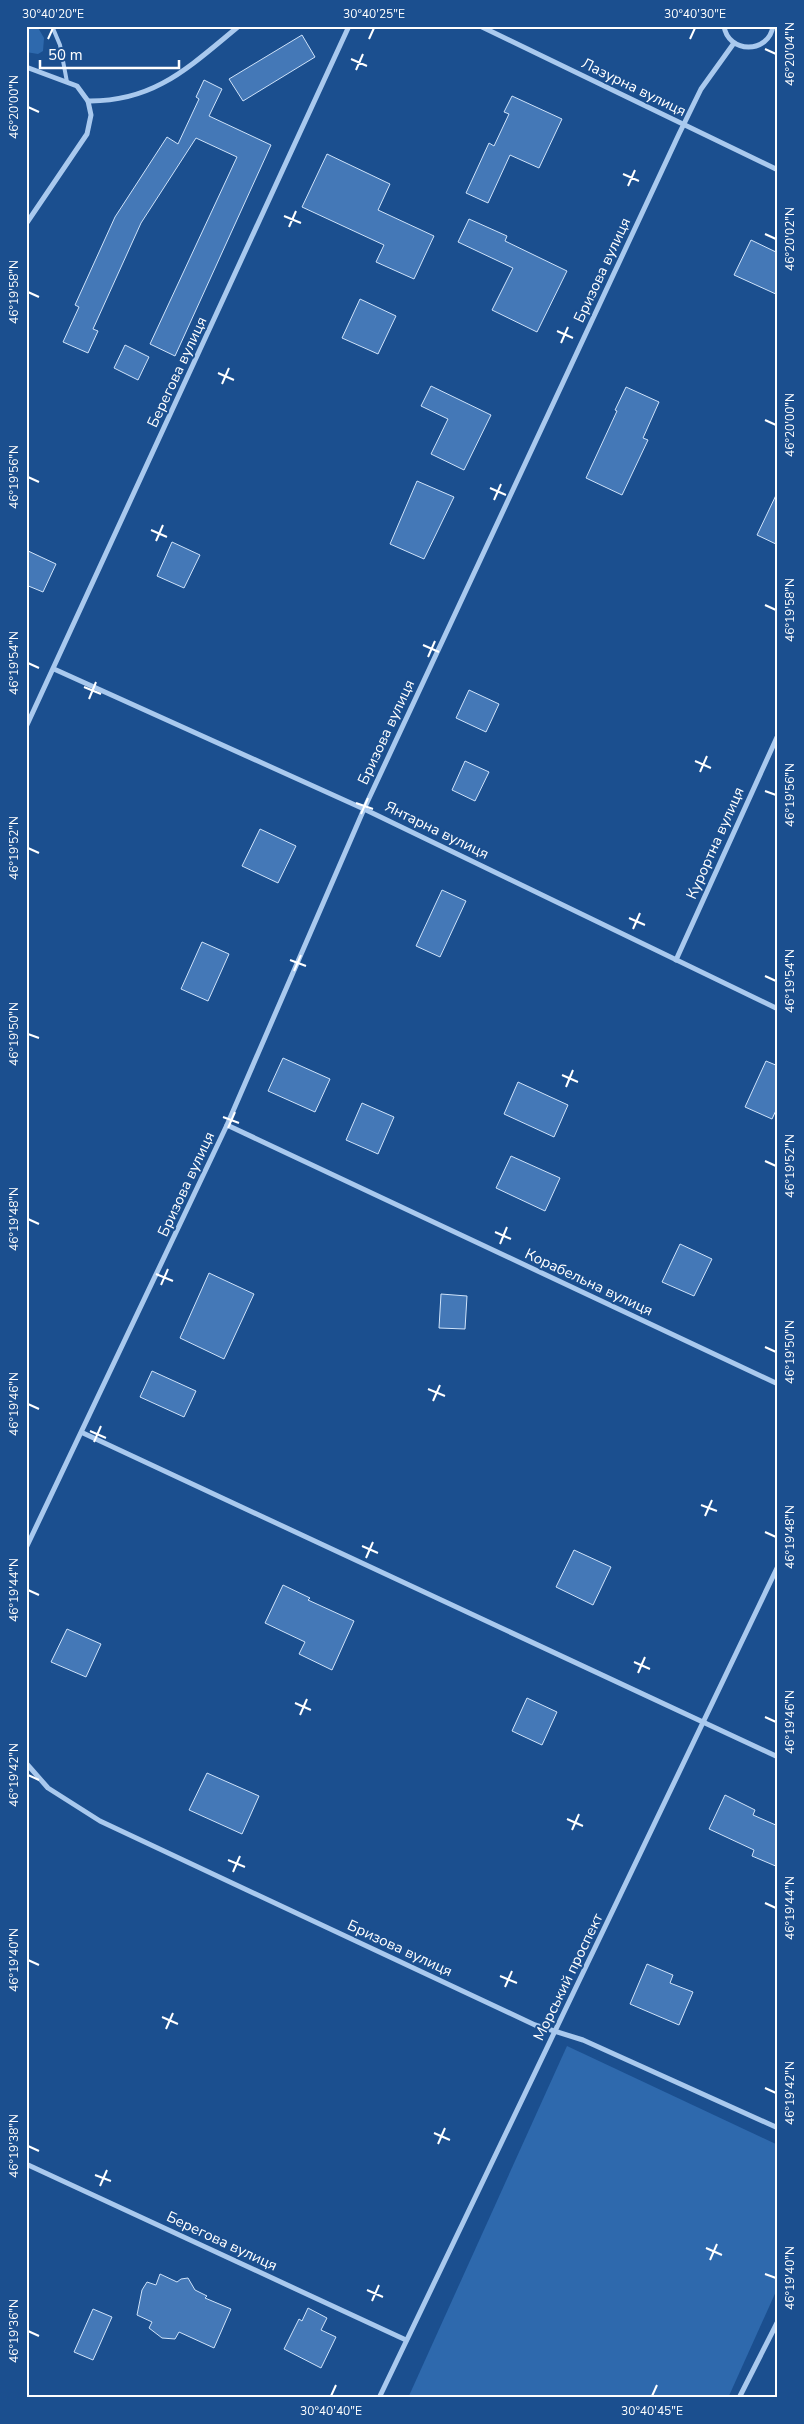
<svg xmlns="http://www.w3.org/2000/svg" width="804" height="2424" font-family="'Nunito Sans',sans-serif">
  <style>
    .green { fill: #2e69ad }
    .building { fill: #4478b7; stroke: #cfe3fa }
    .lines { fill: none; stroke-linecap: round; stroke-linejoin: round }
    .service { stroke: #a9c9ee; stroke-width: 4 }
    .minor { stroke: #a9c9ee; stroke-width: 5 }
    .ticks { fill: none; stroke: #fff; stroke-width: 2 }
    .labels { text-anchor: middle; stroke-width: 4; stroke-linejoin: round; paint-order: stroke }
    .street-label { font-size: 15px; fill: #fff; stroke: #1b4f8f }
    .neatline { fill: none; stroke: #fff; stroke-width: 2 }
    .ticks-label { font-size: 12px; text-anchor: middle; fill: #fff }
  </style>
  <rect width="100%" height="100%" fill="#1b4f8f"/>
  <g class="green">
    <path d="M26,26H37L44,38L43,51L38,54L26,52Z"/>
    <path d="M567,2046L778,2145V2287L728,2398H408Z"/>
  </g>
  <g class="building">
    <path d="M302,35L315,57L243,101L229,79Z"/>
    <path d="M204,80L222,89L209,116L271,145L175,356L150,344L237,157L196,138L141,223L93,329L98,331L88,353L63,342L79,307L75,305L115,217L167,137L178,144L199,99L196,97Z"/>
    <path d="M512,96L562,119L539,168L510,155L488,203L466,193L489,143L494,146L509,114L504,112Z"/>
    <path d="M327,154L390,184L378,210L434,236L414,279L376,262L384,245L302,207Z"/>
    <path d="M469,219L507,236L505,241L567,271L537,332L492,310L513,268L458,242Z"/>
    <path d="M751,240L778,253V295L734,275Z"/>
    <path d="M360,299L396,316L378,354L342,338Z"/>
    <path d="M125,345L149,357L138,380L114,368Z"/>
    <path d="M431,386L491,415L464,470L431,454L448,419L421,406Z"/>
    <path d="M626,387L659,402L643,438L648,440L622,495L586,478L617,411L615,410Z"/>
    <path d="M417,481L454,497L424,559L390,544Z"/>
    <path d="M778,491V545L757,535Z"/>
    <path d="M172,542L200,555L184,588L157,576Z"/>
    <path d="M26,550L56,564L43,592L26,585Z"/>
    <path d="M469,690L499,704L486,732L456,718Z"/>
    <path d="M465,761L489,772L475,801L452,790Z"/>
    <path d="M260,829L296,846L278,883L242,866Z"/>
    <path d="M442,890L466,901L440,957L416,946Z"/>
    <path d="M202,942L229,954L208,1001L181,989Z"/>
    <path d="M283,1058L330,1079L315,1112L268,1091Z"/>
    <path d="M766,1061L778,1066V1106L772,1119L745,1107Z"/>
    <path d="M518,1082L568,1105L554,1137L504,1114Z"/>
    <path d="M362,1103L394,1117L378,1154L346,1140Z"/>
    <path d="M511,1156L560,1178L545,1211L496,1188Z"/>
    <path d="M680,1244L712,1259L694,1296L662,1282Z"/>
    <path d="M209,1273L254,1294L224,1359L180,1338Z"/>
    <path d="M441,1294L467,1296L465,1329L439,1328Z"/>
    <path d="M152,1371L196,1391L184,1417L140,1397Z"/>
    <path d="M574,1550L611,1567L593,1605L556,1587Z"/>
    <path d="M283,1585L310,1598L308,1600L354,1621L332,1670L299,1654L305,1642L265,1623Z"/>
    <path d="M67,1629L101,1644L86,1677L51,1662Z"/>
    <path d="M527,1698L557,1712L542,1745L512,1731Z"/>
    <path d="M207,1773L259,1796L242,1834L189,1810Z"/>
    <path d="M725,1795L755,1810L753,1815L778,1826V1867L752,1856L754,1850L709,1829Z"/>
    <path d="M647,1964L673,1975L670,1983L693,1992L679,2025L630,2004Z"/>
    <path d="M160,2274L177,2282L181,2279L188,2278L195,2290L207,2296L205,2298L231,2309L214,2348L179,2332L175,2339L162,2338L149,2328L152,2322L137,2315L142,2290L147,2282L156,2285Z"/>
    <path d="M308,2308L327,2318L321,2330L336,2337L321,2368L284,2349L299,2319L302,2321Z"/>
    <path d="M93,2309L112,2317L93,2360L74,2352Z"/>
  </g>
  <g class="lines">
    <path class="service" d="M52,26L60,45L67,82"/>
    <g class="minor">
      <path d="M480,26L778,170"/>
      <path d="M724,26C728,54 769,54 773,26"/>
      <path d="M26,67L77,86L88,101L91,115L87,134L26,224"/>
      <path d="M88,101C155,102 190,66 239,26"/>
      <path d="M54,669L364,809L778,1009"/>
      <path d="M26,727L349,26"/>
      <path d="M676,960L778,735"/>
      <path d="M227,1125L778,1384"/>
      <path d="M83,1433L778,1757"/>
      <path d="M26,1548L227,1125L364,809L679,134L701,89L734,43"/>
      <path d="M26,1763L48,1788L100,1821L535,2025L583,2040L778,2128"/>
      <path d="M26,2164L406,2340"/>
      <path d="M379,2398L778,1566"/>
      <path d="M739,2398L778,2321"/>
    </g>
  </g>
  <path class="ticks" d="M48,39L53,28M369,39L374,28M690,39L695,28M765,49L776,54M351,59L367,66M356,70L363,54M28,107L39,112M623,174L639,181M628,186L635,170M284,216L301,223M289,227L296,211M765,234L776,239M28,292L39,297M557,331L573,338M561,343L568,327M218,373L234,380M222,384L229,368M765,420L776,425M28,477L39,482M490,488L506,495M494,500L501,484M151,530L167,537M156,541L163,525M765,605L776,610M423,645L439,652M428,657L435,641M28,663L39,668M84,687L101,694M89,699L96,682M695,761L711,768M700,772L707,756M765,791L776,795M356,803L373,809M361,814L368,798M28,848L39,853M629,918L645,925M633,929L640,913M290,960L306,966M294,971L301,955M765,976L776,981M28,1034L39,1038M562,1075L578,1082M566,1087L573,1070M223,1117L239,1123M228,1128L235,1112M765,1161L776,1166M28,1219L39,1224M495,1232L511,1239M500,1244L507,1227M156,1274L173,1281M161,1285L168,1269M765,1347L776,1352M428,1389L445,1396M433,1401L440,1385M28,1404L39,1409M90,1431L106,1438M94,1442L101,1426M701,1505L717,1511M705,1516L712,1500M765,1532L776,1537M362,1546L378,1553M366,1558L373,1542M28,1590L39,1595M634,1662L650,1669M638,1673L645,1657M295,1703L311,1710M300,1715L307,1699M765,1717L776,1722M28,1775L39,1780M567,1819L583,1826M572,1830L579,1814M228,1860L245,1867M233,1872L240,1856M765,1903L776,1908M28,1960L39,1965M500,1976L517,1983M505,1987L512,1971M162,2017L178,2024M166,2029L173,2013M765,2088L776,2093M434,2133L450,2140M438,2144L445,2128M28,2146L39,2151M95,2175L111,2181M100,2186L107,2170M706,2248L722,2255M710,2260L717,2244M765,2274L776,2278M367,2290L383,2297M372,2301L379,2285M28,2331L39,2336M331,2396L336,2385M652,2396L657,2385"/>
  <g class="labels">
    <g class="street-label">
      <text transform="translate(634 87) rotate(26)" y="5">Лазурна вулиця</text>
      <text transform="translate(602 270) rotate(-65)" y="5">Бризова вулиця</text>
      <text transform="translate(177 372) rotate(-65)" y="5">Берегова вулиця</text>
      <text transform="translate(386 732) rotate(-65)" y="5">Бризова вулиця</text>
      <text transform="translate(437 830) rotate(26)" y="5">Янтарна вулиця</text>
      <text transform="translate(715 843) rotate(-66)" y="5">Курортна вулиця</text>
      <text transform="translate(186 1184) rotate(-65)" y="5">Бризова вулиця</text>
      <text transform="translate(589 1282) rotate(25)" y="5">Корабельна вулиця</text>
      <text transform="translate(400 1948) rotate(25)" y="5">Бризова вулиця</text>
      <text transform="translate(568 1977) rotate(-64)" y="5">Морський проспект</text>
      <text transform="translate(222 2241) rotate(25)" y="5">Берегова вулиця</text>
    </g>
  </g>
  <rect width="804" height="2424" fill="none" stroke="#1b4f8f" stroke-width="55"/>
  <path d="M40 60v8h139v-8" fill="none" stroke="#ffffff" stroke-width="2.5"/>
  <text x="48" y="60" font-size="15" fill="#ffffff" stroke="#1b4f8f" stroke-width="4" paint-order="stroke">50 m</text>
  <rect x="28" y="28" width="748" height="2368" class="neatline"/>
  <g class="ticks-label">
    <text x="53" y="18">30°40'20"E</text>
    <text x="374" y="18">30°40'25"E</text>
    <text x="695" y="18">30°40'30"E</text>
    <text transform="translate(790 54) rotate(-90)" y="4">46°20'04"N</text>
    <text transform="translate(14 107) rotate(-90)" y="4">46°20'00"N</text>
    <text transform="translate(790 239) rotate(-90)" y="4">46°20'02"N</text>
    <text transform="translate(14 292) rotate(-90)" y="4">46°19'58"N</text>
    <text transform="translate(790 425) rotate(-90)" y="4">46°20'00"N</text>
    <text transform="translate(14 477) rotate(-90)" y="4">46°19'56"N</text>
    <text transform="translate(790 610) rotate(-90)" y="4">46°19'58"N</text>
    <text transform="translate(14 663) rotate(-90)" y="4">46°19'54"N</text>
    <text transform="translate(790 795) rotate(-90)" y="4">46°19'56"N</text>
    <text transform="translate(14 848) rotate(-90)" y="4">46°19'52"N</text>
    <text transform="translate(790 981) rotate(-90)" y="4">46°19'54"N</text>
    <text transform="translate(14 1034) rotate(-90)" y="4">46°19'50"N</text>
    <text transform="translate(790 1166) rotate(-90)" y="4">46°19'52"N</text>
    <text transform="translate(14 1219) rotate(-90)" y="4">46°19'48"N</text>
    <text transform="translate(790 1352) rotate(-90)" y="4">46°19'50"N</text>
    <text transform="translate(14 1404) rotate(-90)" y="4">46°19'46"N</text>
    <text transform="translate(790 1537) rotate(-90)" y="4">46°19'48"N</text>
    <text transform="translate(14 1590) rotate(-90)" y="4">46°19'44"N</text>
    <text transform="translate(790 1722) rotate(-90)" y="4">46°19'46"N</text>
    <text transform="translate(14 1775) rotate(-90)" y="4">46°19'42"N</text>
    <text transform="translate(790 1908) rotate(-90)" y="4">46°19'44"N</text>
    <text transform="translate(14 1960) rotate(-90)" y="4">46°19'40"N</text>
    <text transform="translate(790 2093) rotate(-90)" y="4">46°19'42"N</text>
    <text transform="translate(14 2146) rotate(-90)" y="4">46°19'38"N</text>
    <text transform="translate(790 2278) rotate(-90)" y="4">46°19'40"N</text>
    <text transform="translate(14 2331) rotate(-90)" y="4">46°19'36"N</text>
    <text x="331" y="2415">30°40'40"E</text>
    <text x="652" y="2415">30°40'45"E</text>
  </g>
</svg>
